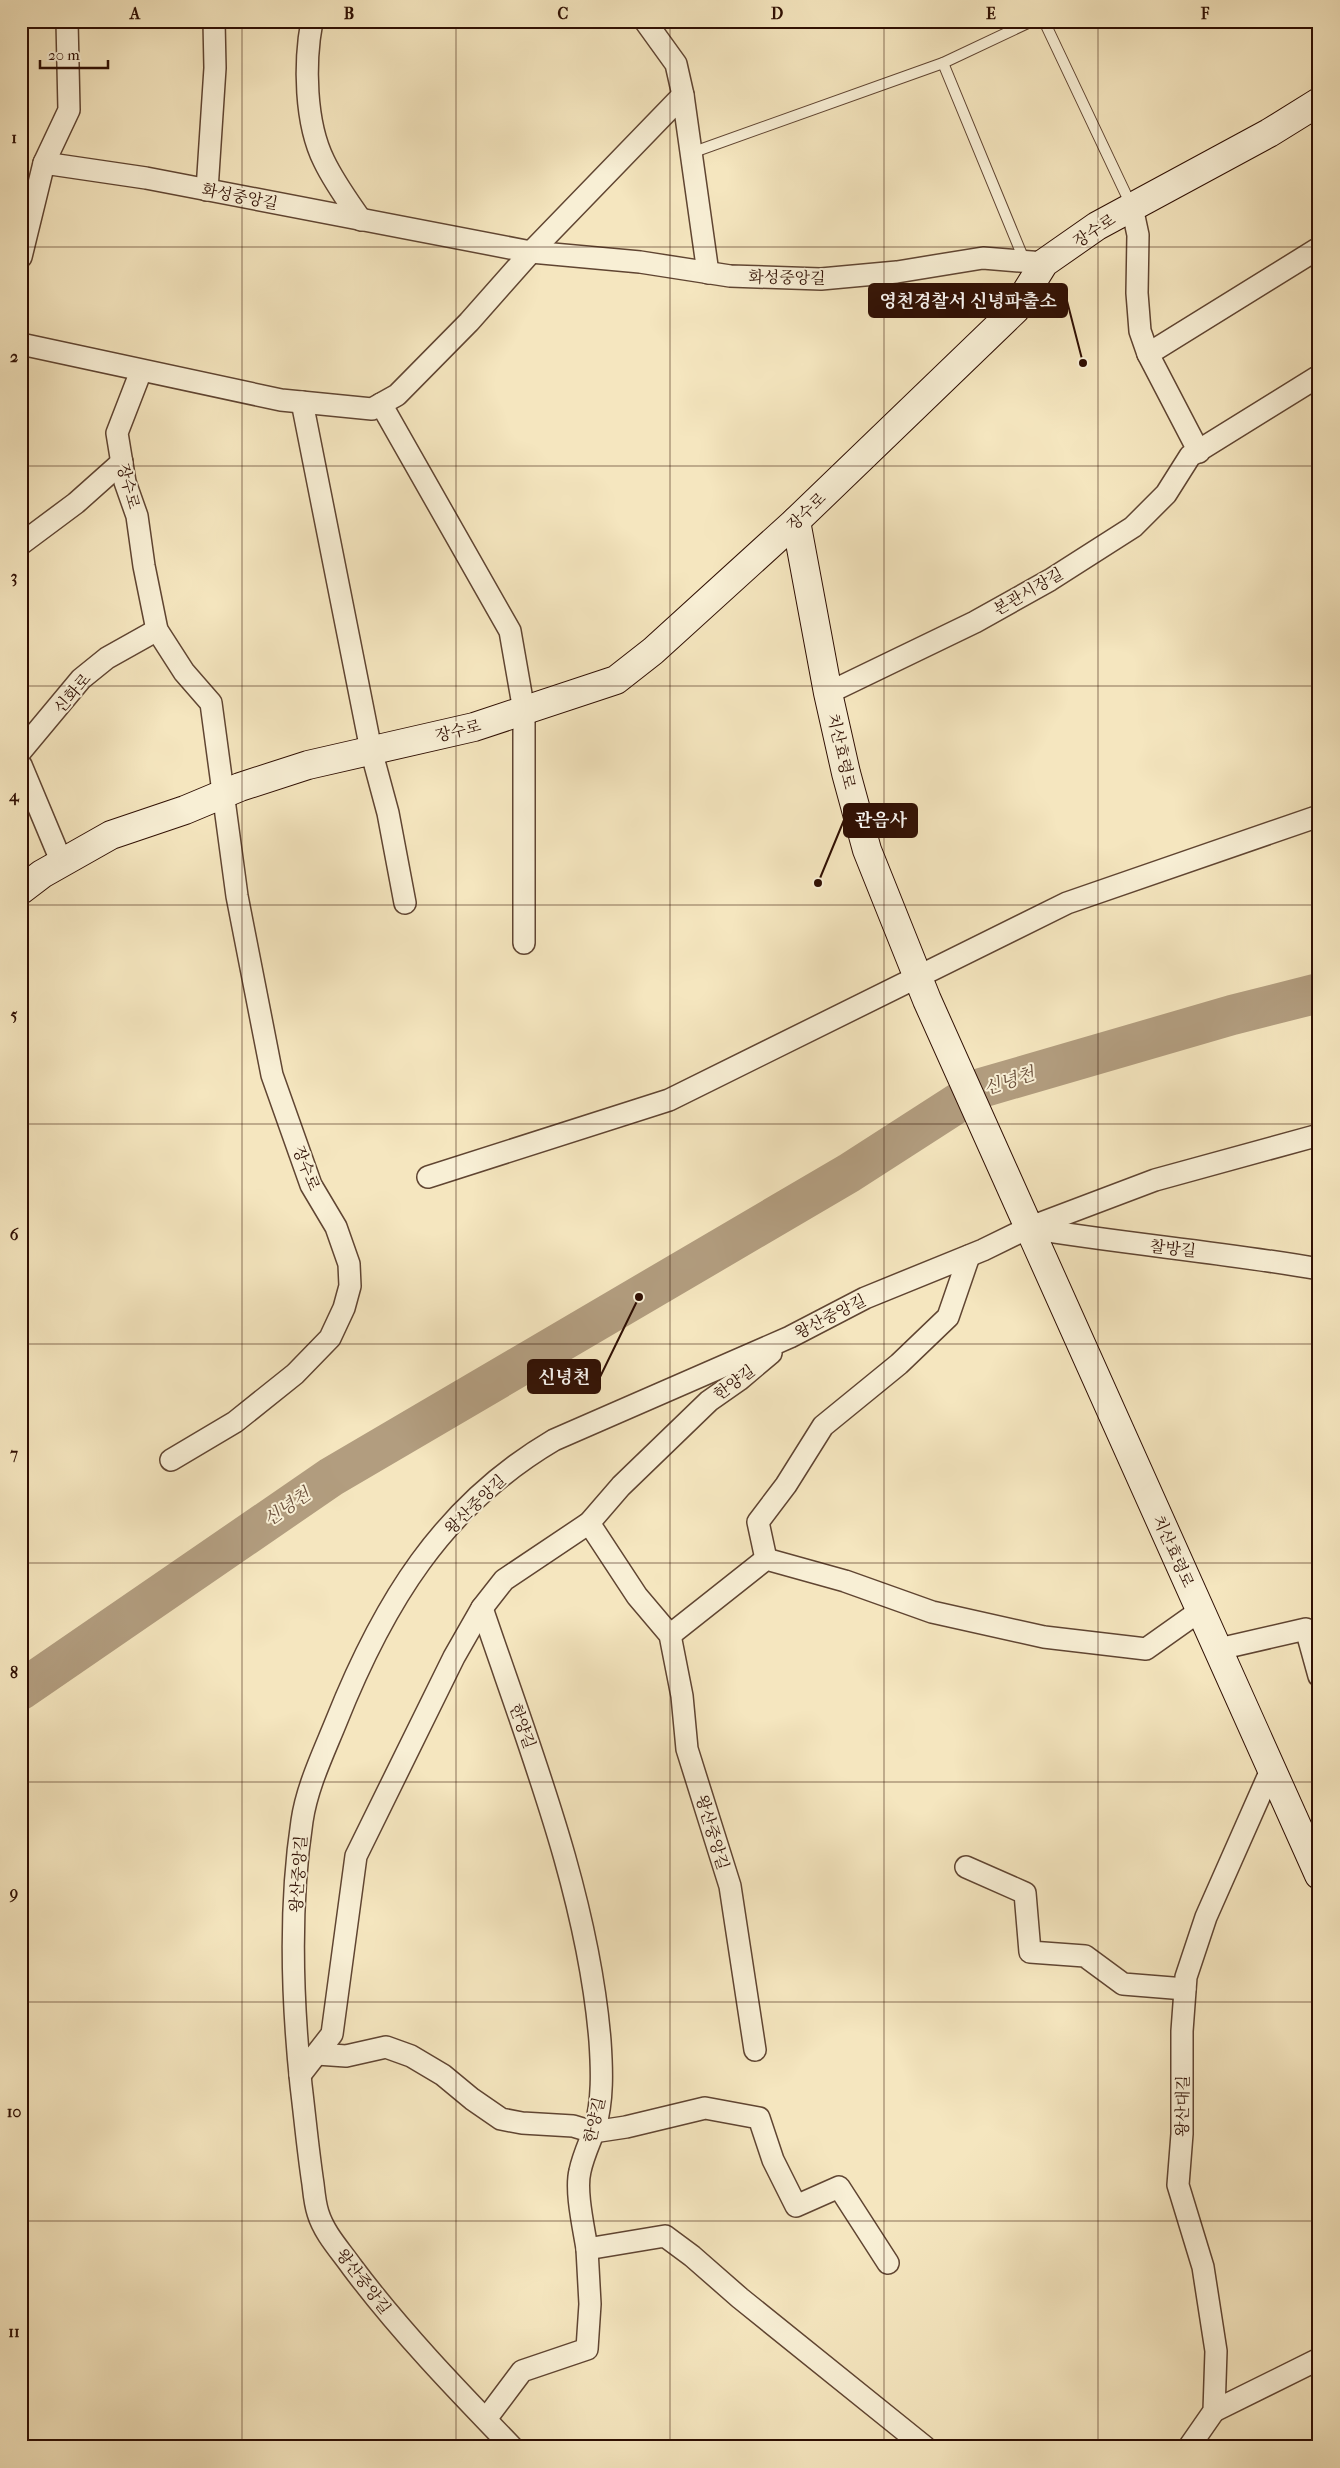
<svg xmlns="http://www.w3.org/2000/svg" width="1340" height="2468" font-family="'IM FELL French Canon','Noto Serif KR',serif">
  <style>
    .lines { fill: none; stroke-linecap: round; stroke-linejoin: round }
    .river { stroke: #b29d7f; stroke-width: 40 }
    .lane-casing { stroke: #604532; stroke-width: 12 }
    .street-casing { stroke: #604532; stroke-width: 24 }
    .secondary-casing { stroke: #2f0f03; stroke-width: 30 }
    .lane { stroke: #f8efd5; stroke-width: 10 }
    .street { stroke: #f8efd5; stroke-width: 21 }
    .secondary { stroke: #f8efd5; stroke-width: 28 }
    .grid { fill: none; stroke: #2f0f03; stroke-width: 1; stroke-opacity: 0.55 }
    .labels { text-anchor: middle; stroke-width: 4; stroke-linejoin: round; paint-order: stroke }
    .street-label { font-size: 16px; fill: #2f0f03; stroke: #f8efd5 }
    .water-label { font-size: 18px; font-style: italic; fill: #6a4f3b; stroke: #f8efd5 }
    .leader { fill: none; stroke: #2f0f03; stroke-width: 2 }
    .callout-dot { fill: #2f0f03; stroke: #f8efd5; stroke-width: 2 }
    .callout { fill: #2f0f03; stroke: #2f0f03; stroke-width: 2 }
    .callout-label { font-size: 18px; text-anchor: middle; font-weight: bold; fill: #fff }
    .neatline { fill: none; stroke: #2f0f03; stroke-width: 2 }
    .grid-label { font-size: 16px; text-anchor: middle; font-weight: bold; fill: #2f0f03 }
  </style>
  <rect width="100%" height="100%" fill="#f5e6bf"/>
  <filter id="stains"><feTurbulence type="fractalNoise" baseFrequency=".004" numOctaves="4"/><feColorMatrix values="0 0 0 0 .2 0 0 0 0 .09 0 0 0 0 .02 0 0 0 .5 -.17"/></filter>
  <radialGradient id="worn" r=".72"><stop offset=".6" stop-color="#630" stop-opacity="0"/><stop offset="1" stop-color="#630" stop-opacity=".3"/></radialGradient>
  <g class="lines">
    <path class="river" d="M21,1690L331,1477L849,1173L981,1088L1232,1015L1319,993"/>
    <defs>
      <g id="lane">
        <path d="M1044,21L1131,205"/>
        <path d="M943,63L1025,262"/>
        <path d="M691,153L943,63L1032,21"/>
      </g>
      <g id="street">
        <path d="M312,21C304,63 305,123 324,161C334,182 348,201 361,220"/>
        <path d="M645,21L676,64L683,95"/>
        <path d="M44,163L69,110L67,21"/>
        <path d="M207,190L215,68L214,21"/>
        <path d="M1132,207L1138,235L1137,293L1140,331L1148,354"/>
        <path d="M21,257L44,163L146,178L531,252L640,262L730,276L821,279L897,272L983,258L1044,263"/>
        <path d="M21,344L281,400L372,409L397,395L469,322L531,252L683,95L708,273"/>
        <path d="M141,371L117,433L125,482L137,516L144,566L157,630L184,672L211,703L237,896L272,1075L311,1185L336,1227L349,1264L350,1286L344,1308L330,1338L295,1374L235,1422L171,1460"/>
        <path d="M302,402L371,750L388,813L405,903"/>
        <path d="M381,404L510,631L524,711V943"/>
        <path d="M1199,452L1148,354L1319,248"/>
        <path d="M21,544L76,503L122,462"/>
        <path d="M828,693L975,622L1050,580L1133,527L1166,494L1190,456L1319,376"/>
        <path d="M21,751L81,679L107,658L157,630"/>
        <path d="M21,765L62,863"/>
        <path d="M428,1177L669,1100L1067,903L1319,816"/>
        <path d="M1028,1228C1125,1244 1222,1252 1319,1269"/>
        <path d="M589,1523L637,1596L670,1635L682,1696L687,1749L730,1886L755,2050"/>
        <path d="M766,1559L758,1522L786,1485L823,1426L899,1364L948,1317L969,1256"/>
        <path d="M482,1608C529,1747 588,1894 600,2041C602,2070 603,2100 595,2128C590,2142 583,2156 580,2171C575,2191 584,2229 587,2249L665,2236L692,2256L740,2298L925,2447"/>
        <path d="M670,1635L766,1559L845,1581L932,1612L1044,1637L1146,1649L1201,1610"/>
        <path d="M1219,1649L1306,1629L1319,1676"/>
        <path d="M966,1867L1025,1893L1030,1952L1085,1956L1123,1984L1185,1989"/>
        <path d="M317,2054L346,2056L386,2047L411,2056L443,2075L472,2099L501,2119L522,2123L573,2126L593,2132L626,2127L705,2108L759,2118L773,2160L796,2206L839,2187L888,2263"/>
        <path d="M300,2075L332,2034L356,1856L454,1657L482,1608L504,1580L589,1523L621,1486L709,1401L739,1380L771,1353"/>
        <path d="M1214,2411L1319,2359"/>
        <path d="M486,2419L522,2371L587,2349L590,2304L587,2249"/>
        <path d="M512,2447C456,2389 400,2331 352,2267C340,2250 324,2233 318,2213C315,2204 314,2193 313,2184C308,2151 305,2118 301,2085C292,1999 289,1907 302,1821C307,1787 323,1754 336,1722C383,1604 442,1506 554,1440L790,1337L865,1298L983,1250L1028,1228L1155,1180L1319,1135"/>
        <path d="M1189,2447L1214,2411L1216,2351L1203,2267L1178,2185L1182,2134V2031L1186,1977L1206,1917L1271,1770"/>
      </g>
      <g id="secondary">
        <path d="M796,521L828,693L846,773L867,850L927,1000L1319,1875"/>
        <path d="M21,890L42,874L111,835L185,810L240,787L308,765L474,727L616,680L653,651L796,521L1015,310L1044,263L1097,226L1269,133L1319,102"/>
      </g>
    </defs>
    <use href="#lane" class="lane-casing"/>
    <use href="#street" class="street-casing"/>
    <use href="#secondary" class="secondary-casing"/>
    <use href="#lane" class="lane"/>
    <use href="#street" class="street"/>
    <use href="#secondary" class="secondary"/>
  </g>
  <path class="grid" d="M242,21V2447M456,21V2447M670,21V2447M884,21V2447M1098,21V2447M21,247H1319M21,466H1319M21,686H1319M21,905H1319M21,1124H1319M21,1344H1319M21,1563H1319M21,1782H1319M21,2002H1319M21,2221H1319"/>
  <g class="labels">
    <g class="street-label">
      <text transform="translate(240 196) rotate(11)" y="6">화성중앙길</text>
      <text transform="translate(1094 230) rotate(-33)" y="6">장수로</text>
      <text transform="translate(787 277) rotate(1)" y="6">화성중앙길</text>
      <text transform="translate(129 486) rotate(75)" y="6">장수로</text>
      <text transform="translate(806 511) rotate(-44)" y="6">장수로</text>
      <text transform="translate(1028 591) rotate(-30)" y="6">본관시장길</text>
      <text transform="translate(72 693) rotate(-49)" y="6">신화로</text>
      <text transform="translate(458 730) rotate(-14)" y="6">장수로</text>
      <text transform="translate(842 751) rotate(77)" y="6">치산효령로</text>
      <text transform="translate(307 1168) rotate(68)" y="6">장수로</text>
      <text transform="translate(1173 1248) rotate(6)" y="6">찰방길</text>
      <text transform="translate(830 1316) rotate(-27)" y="6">왕산중앙길</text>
      <text transform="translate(734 1382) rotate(-37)" y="6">한양길</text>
      <text transform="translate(475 1504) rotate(-44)" y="6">왕산중앙길</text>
      <text transform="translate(1174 1551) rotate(66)" y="6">치산효령로</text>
      <text transform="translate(523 1726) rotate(70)" y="6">한양길</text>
      <text transform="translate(713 1832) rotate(73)" y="6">왕산중앙길</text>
      <text transform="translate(298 1874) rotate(-86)" y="6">왕산중앙길</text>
      <text transform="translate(1182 2106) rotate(-89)" y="6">왕산대길</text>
      <text transform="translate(594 2120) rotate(-77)" y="6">한양길</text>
      <text transform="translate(364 2281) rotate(52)" y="6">왕산중앙길</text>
    </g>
    <g class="water-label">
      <text transform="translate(1009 1081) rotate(-18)" y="6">신녕천</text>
      <text transform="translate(287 1507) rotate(-35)" y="6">신녕천</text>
    </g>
  </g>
  <path class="leader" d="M1083 363L1067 301M818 883L844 820M639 1297L600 1377"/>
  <g class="callout-dot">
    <circle cx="1083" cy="363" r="5"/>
    <circle cx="818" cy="883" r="5"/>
    <circle cx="639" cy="1297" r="5"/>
  </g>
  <g class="callout">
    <rect x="869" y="284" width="198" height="33" rx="5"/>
    <rect x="844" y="804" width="73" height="33" rx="5"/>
    <rect x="528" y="1360" width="72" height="33" rx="5"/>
  </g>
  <g class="callout-label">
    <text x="968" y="307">영천경찰서 신녕파출소</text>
    <text x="881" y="826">관음사</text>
    <text x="564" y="1383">신녕천</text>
  </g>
  <rect width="1340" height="2468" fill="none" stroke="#f5e6bf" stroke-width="55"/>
  <path d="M40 60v8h68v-8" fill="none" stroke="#2f0f03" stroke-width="2.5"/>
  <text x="48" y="60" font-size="15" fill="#2f0f03" stroke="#f8efd5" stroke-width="4" paint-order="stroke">20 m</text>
  <rect x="28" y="28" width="1284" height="2412" class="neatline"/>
  <g class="grid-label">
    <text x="135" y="19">A</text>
    <text x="349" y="19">B</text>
    <text x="563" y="19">C</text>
    <text x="777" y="19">D</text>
    <text x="991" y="19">E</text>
    <text x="1205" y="19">F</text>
    <text x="14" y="143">1</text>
    <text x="14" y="362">2</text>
    <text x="14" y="582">3</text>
    <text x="14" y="801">4</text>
    <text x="14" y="1020">5</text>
    <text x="14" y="1240">6</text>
    <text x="14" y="1459">7</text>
    <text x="14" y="1678">8</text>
    <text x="14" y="1898">9</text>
    <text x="14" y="2117">10</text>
    <text x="14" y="2337">11</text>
  </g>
  <rect width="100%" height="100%" filter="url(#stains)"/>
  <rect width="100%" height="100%" fill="url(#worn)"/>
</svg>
